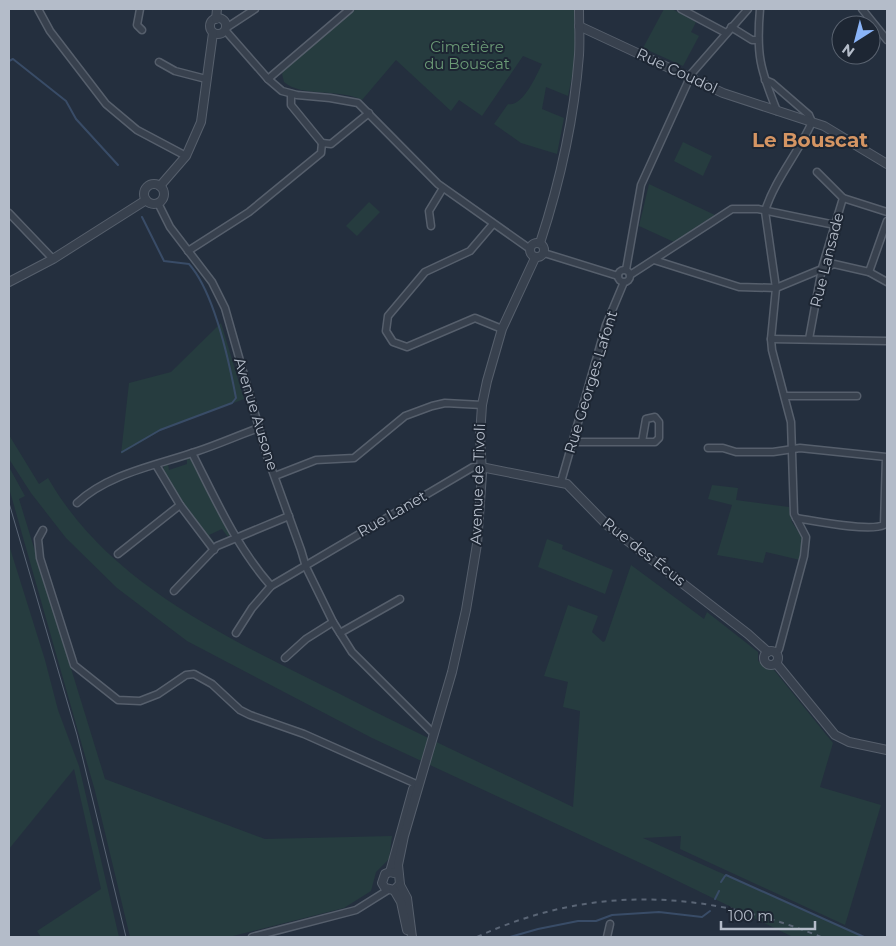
<svg xmlns="http://www.w3.org/2000/svg" width="896" height="946" font-family="Montserrat,sans-serif">
  <style>
    .green { fill: #263c3f }
    .lines { fill: none; stroke-linecap: round; stroke-linejoin: round }
    .stream { stroke: #394c67; stroke-width: 2 }
    .minor-casing { stroke: #565f6c; stroke-width: 9 }
    .tertiary-casing { stroke: #565f6c; stroke-width: 10 }
    .minor { stroke: #38414e; stroke-width: 6 }
    .tertiary { stroke: #38414e; stroke-width: 8 }
    .tram { stroke: #5a6575; stroke-width: 1 }
    .rail { stroke: #5a6575; stroke-width: 2; stroke-dasharray: 5 5; stroke-linecap: butt }
    .labels { text-anchor: middle; stroke-width: 4; stroke-linejoin: round; paint-order: stroke }
    .park-label { font-size: 15px; fill: #6b9a76; stroke: #1d2633 }
    .street-label { font-size: 15px; fill: #b4bcc9; stroke: #1d2633 }
    .district-label { font-size: 20px; font-weight: bold; fill: #d59563; stroke: #1d2633 }
  </style>
  <rect width="100%" height="100%" fill="#242f3e"/>
  <g class="green">
    <path d="M356,9H579L577,77L572,76L568,96L546,87L542,109L564,118L557,154L521,143L494,124L508,104C523,107 536,76 542,64L523,56L482,116L459,100L451,111L396,60L362,100C339,88 303,98 284,82L282,74L284,70Z"/>
    <path d="M664,9H672L696,22L691,32L699,36L683,66L643,48Z"/>
    <path d="M683,142L712,156L703,176L674,161Z"/>
    <path d="M649,184L715,215L674,242L639,226Z"/>
    <path d="M369,202L380,212L357,236L346,226Z"/>
    <path d="M221,323L244,399L160,431L121,454L129,383L171,372Z"/>
    <path d="M9,435L39,484L48,478C110,586 231,639 338,693C415,733 494,769 573,807L580,711L563,707L568,682L544,676L568,605L598,616L592,632L603,642L605,641L631,565L704,619L707,612L758,652V661L774,670L833,743L820,787L881,805L845,925L680,849L681,836L643,838L864,937H793L649,867L372,738L187,641L117,588L66,538L31,493L9,459Z"/>
    <path d="M187,458L191,459L230,533L228,537L222,529L209,535L214,542H210L163,472L164,465L168,464L169,470L187,464Z"/>
    <path d="M9,467L25,496L19,499L105,779L265,839L392,836L389,859L376,872L371,891L344,908L229,937H130L95,791L9,488Z"/>
    <path d="M712,485L738,488L736,500L789,507L792,522L803,539L800,560L766,552L763,563L717,555L732,505L708,499Z"/>
    <path d="M547,539L563,545L562,549L613,570L605,594L538,567Z"/>
    <path d="M9,545L45,660L58,710L79,766L119,937H41L37,931L101,889L74,769L9,849Z"/>
  </g>
  <g class="lines">
    <g class="stream">
      <path d="M9,61L13,59L66,101L76,119L118,165"/>
      <path d="M122,452L160,430L232,403L236,398C229,361 214,292 189,264L164,261L142,217"/>
      <path d="M726,875L864,937"/>
      <path d="M721,882L725,876"/>
      <path d="M715,899L719,891"/>
      <path d="M510,937L538,929L578,921H596L612,915L659,912L702,917L710,911"/>
    </g>
    <defs>
      <g id="minor">
        <path d="M38,9L50,31L106,104L137,130L186,156"/>
        <path d="M140,9L137,25L142,30"/>
        <path d="M681,9L726,33"/>
        <path d="M760,9C756,54 760,69 777,111"/>
        <path d="M862,9L887,40"/>
        <path d="M731,27L752,40H757"/>
        <path d="M226,28L255,9"/>
        <path d="M225,30L268,79L282,91L297,95L330,98L358,103L438,184L530,249"/>
        <path d="M159,62L175,71L206,79"/>
        <path d="M268,79L350,9"/>
        <path d="M765,80L772,83L809,115L812,122C799,152 775,179 765,211L776,288L771,339L772,350L791,422L794,514L806,537L804,556L779,649L776,654"/>
        <path d="M291,94V105L322,143"/>
        <path d="M322,143L331,144L369,113"/>
        <path d="M817,172L843,198"/>
        <path d="M158,203L170,227L212,282L225,308L267,456L301,550L306,567L333,622L352,652L431,731"/>
        <path d="M9,213L53,259"/>
        <path d="M493,224L470,251L425,272L388,316L386,331L393,342L407,347L475,318L502,329"/>
        <path d="M431,226L429,211L443,188"/>
        <path d="M188,251L249,212L321,153L322,143"/>
        <path d="M544,253L618,276"/>
        <path d="M654,260L739,287L776,288L834,264L869,272L887,282"/>
        <circle cx="624" cy="276" r="6"/>
        <path d="M626,270L641,185L692,73L748,9"/>
        <path d="M869,272L887,221"/>
        <path d="M630,275L732,209H758L835,225"/>
        <path d="M771,339L887,341"/>
        <path d="M809,339L822,268L843,198L887,212"/>
        <path d="M786,396H857"/>
        <path d="M573,442H655L659,438V422L655,417L646,419L642,442"/>
        <path d="M708,448H723L736,452H773L800,448L886,457L884,525C869,532 815,521 796,518"/>
        <path d="M192,453C216,500 236,546 271,586"/>
        <path d="M156,465L180,505L214,550"/>
        <path d="M275,476L316,460L354,458L405,416L432,406L445,403L482,405"/>
        <path d="M561,482L606,325L624,282"/>
        <path d="M77,503C109,473 158,465 198,451C219,444 239,435 259,428"/>
        <path d="M43,530L38,539L40,558L74,665L118,700L140,701L158,694L186,675L194,674L212,684L240,710L250,715L304,734L414,783"/>
        <path d="M118,554L180,505"/>
        <path d="M174,591L217,546L289,516"/>
        <path d="M236,633L252,608L271,586L473,467H481"/>
        <path d="M340,633L400,599"/>
        <path d="M285,658L306,639L333,622"/>
        <path d="M252,937L356,910L388,890"/>
        <path d="M607,937L610,924"/>
      </g>
      <g id="tertiary">
        <circle cx="218" cy="26" r="8"/>
        <path d="M216,19L217,9"/>
        <path d="M579,26L723,93L824,126L887,164"/>
        <circle cx="154" cy="194" r="10"/>
        <path d="M160,186L186,156L201,122L213,33"/>
        <circle cx="537" cy="250" r="7"/>
        <path d="M540,243C560,182 574,120 579,55C580,40 579,24 579,9"/>
        <path d="M9,282L53,259L146,200"/>
        <path d="M481,467L567,484L607,525L748,634L768,652"/>
        <circle cx="771" cy="658" r="7"/>
        <path d="M776,663L835,735L849,742L887,750"/>
        <path d="M390,872L413,789"/>
        <path d="M398,874L390,872L385,874L382,883L385,888L394,890L400,884L398,865L404,836L452,672L466,610L477,544L482,474L480,436L482,405L487,381L502,329L535,258"/>
        <path d="M400,885L407,898L412,937"/>
        <path d="M394,890L401,902L407,930"/>
      </g>
    </defs>
    <use href="#minor" class="minor-casing"/>
    <use href="#tertiary" class="tertiary-casing"/>
    <use href="#minor" class="minor"/>
    <use href="#tertiary" class="tertiary"/>
    <path class="tram" d="M9,503L77,735L126,937"/>
    <path class="rail" d="M477,937C592,884 706,890 821,937"/>
  </g>
  <g class="labels">
    <g class="park-label">
      <text x="467" y="52">Cimetière<tspan x="467" dy="17">du Bouscat</tspan></text>
    </g>
    <g class="street-label">
      <text transform="translate(677 71) rotate(25)" y="5">Rue Coudol</text>
      <text transform="translate(827 260) rotate(-76)" y="5">Rue Lansade</text>
      <text transform="translate(591 382) rotate(-73)" y="5">Rue Georges Lafont</text>
      <text transform="translate(256 414) rotate(73)" y="5">Avenue Ausone</text>
      <text transform="translate(478 484) rotate(-88)" y="5">Avenue de Tivoli</text>
      <text transform="translate(392 514) rotate(-30)" y="5">Rue Lanet</text>
      <text transform="translate(644 552) rotate(38)" y="5">Rue des Écus</text>
    </g>
    <g class="district-label">
      <text x="810" y="147">Le Bouscat</text>
    </g>
  </g>
  <rect width="896" height="946" fill="none" stroke="#b4bcc9" stroke-width="20"/>
  <g transform="translate(856 40) rotate(216)"><circle r="24" fill="#1d2633" stroke="#59626f"/>
  <path d="M0-4L9 19L0 12L-9 19Z" fill="#8ab4f8"/>
  <text y="-8" font-size="14" font-weight="bold" text-anchor="middle" fill="#b4bcc9">N</text>
  </g>
  <path d="M721 921v8h94v-8" fill="none" stroke="#b4bcc9" stroke-width="2.5"/>
  <text x="728" y="921" font-size="15" fill="#b4bcc9" stroke="#1d2633" stroke-width="4" paint-order="stroke">100 m</text>
</svg>
